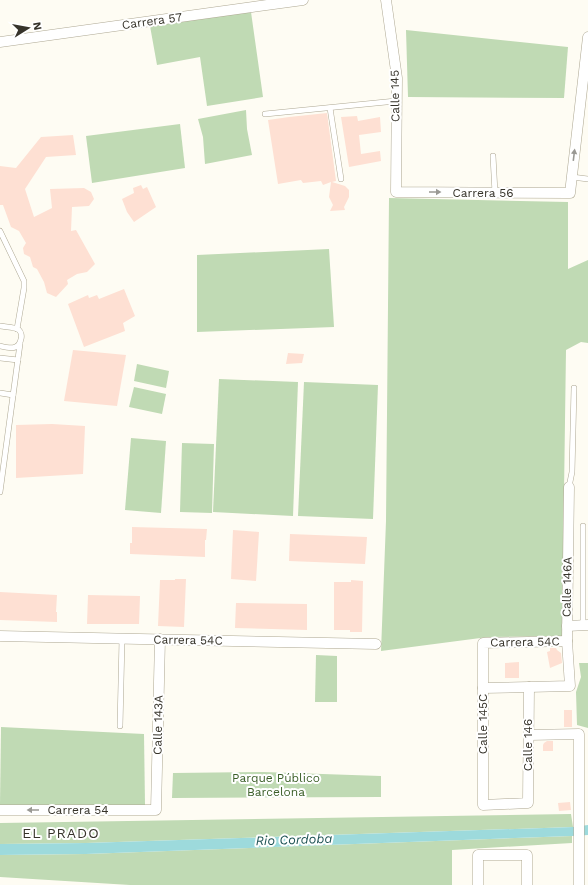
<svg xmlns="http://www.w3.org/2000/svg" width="588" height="885" font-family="'Work Sans',sans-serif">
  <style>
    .green { fill: #c0dab4 }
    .water { fill: #9ddadc }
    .building { fill: #fee0d3 }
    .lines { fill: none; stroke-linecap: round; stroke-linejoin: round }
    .service-casing { stroke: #aea893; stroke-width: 6 }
    .minor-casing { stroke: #aea893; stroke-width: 11 }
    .service { stroke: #fff; stroke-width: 5 }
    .minor { stroke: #fff; stroke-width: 10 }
    .oneway { fill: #9a9994 }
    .labels { text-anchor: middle; stroke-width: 4; stroke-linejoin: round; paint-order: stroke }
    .street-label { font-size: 12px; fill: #36332a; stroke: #fff }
    .park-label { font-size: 12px; fill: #3b5f28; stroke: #fff }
    .water-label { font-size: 13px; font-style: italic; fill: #1d5254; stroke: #fff }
    .quarter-label { font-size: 14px; letter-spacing: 1px; fill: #36332a; stroke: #fff }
  </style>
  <rect width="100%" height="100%" fill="#fefcf3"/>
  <g class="green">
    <path d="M251,12L263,97L207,106L200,57L157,65L150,26Z"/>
    <path d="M406,30L568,47L564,98L408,97Z"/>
    <path d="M246,110L247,129L252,155L205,164L203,137L198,119Z"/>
    <path d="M180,124L185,168L92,183L86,136Z"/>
    <path d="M389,198L568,202V269L588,260V343L581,342L566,350L562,636L488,637L381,651L386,521Z"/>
    <path d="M329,249L334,327L197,332V255Z"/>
    <path d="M137,364L169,371L166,388L134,381Z"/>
    <path d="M219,379L298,382L293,516L213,512Z"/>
    <path d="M304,382L378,385L373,519L298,516Z"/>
    <path d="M134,387L166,394L162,414L129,407Z"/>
    <path d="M131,438L166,441L161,513L125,510Z"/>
    <path d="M182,443L214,444L212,513L180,512Z"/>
    <path d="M316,655L337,656V702H315Z"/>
    <path d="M579,663H588V728L577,725L576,692L581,677Z"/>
    <path d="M1,727L144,734L145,805H0Z"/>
    <path d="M264,772L381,776V797L172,798L173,773Z"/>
    <path d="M571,814L573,827L86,843L0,844V823Z"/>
    <path d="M572,836V843L452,850V885H130L0,877V855L86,854Z"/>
  </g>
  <path class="water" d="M588,825V835L572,836L86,854L0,855V844L86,843L573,827Z"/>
  <g class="building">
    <path d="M327,113L336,181L332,182L345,186L349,190V197L344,207L345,210L330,211L333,205L329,197L331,182L323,185L321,181L303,183L301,180L278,184L268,120L289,117Z"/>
    <path d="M357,116L358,121L380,117L381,132L359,135L361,154L380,151L381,161L349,167L341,117Z"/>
    <path d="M73,135L76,155L46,157L25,189L34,217L52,208L50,189L84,188L91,192L94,199L89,206L72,207L71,231L76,230L95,264L87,272L77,274L67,280L68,284L56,297L47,293L44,282L37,269L33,267L30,257L24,254L23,248L26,243L19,231L11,227L3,205H0V166L16,168L41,137Z"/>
    <path d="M141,185L143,189L147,187L156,207L134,222L127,212L122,199L134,193L133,188Z"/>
    <path d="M124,289L135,316L123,323L125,331L84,347L68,304L88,295L89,298L97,295L99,299Z"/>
    <path d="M73,350L126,355L117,406L64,401Z"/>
    <path d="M288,353L304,354L302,363L286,364Z"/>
    <path d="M52,424L85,426L83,474L16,478V425Z"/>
    <path d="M132,527L207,529L206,540H205V557L130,554V543H132Z"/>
    <path d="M233,530L259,532L256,581L231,579Z"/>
    <path d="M290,534L367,537L365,564L289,561Z"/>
    <path d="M175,579H186L184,627L158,626L160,580H175Z"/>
    <path d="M351,580L363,581L362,632H350V630H334V582H351Z"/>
    <path d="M0,592L57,595L56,612H57V622L0,620Z"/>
    <path d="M88,595L140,596L139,624H87Z"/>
    <path d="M236,603L307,604V630L235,628Z"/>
    <path d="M550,648H556L557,650L561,653L562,663L550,668L547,652L550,651Z"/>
    <path d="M519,662V678H505V663Z"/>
    <rect x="564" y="710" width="8" height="17"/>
    <path d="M547,741H553V751H543V745L544,743Z"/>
    <path d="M570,802L571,810L559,811L558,803Z"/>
  </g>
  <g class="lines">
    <defs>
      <g id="service">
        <path d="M330,108L341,179"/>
        <path d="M265,114L396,101"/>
        <path d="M493,156L495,193"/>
        <path d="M572,177L588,179"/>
        <path d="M0,231L24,281V288L17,329"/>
        <path d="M0,326C4,327 16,327 19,330C21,332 22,336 21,339C19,351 8,348 0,346"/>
        <path d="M0,358L18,360"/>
        <path d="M0,393L13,395"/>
        <path d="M569,487L572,472L574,388"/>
        <path d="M0,492L20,344"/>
        <path d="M583,625V526"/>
        <path d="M120,726L122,639"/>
      </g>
      <g id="minor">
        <path d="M386,0L397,78L396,192L570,193L588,37"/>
        <path d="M0,42L303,0"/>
        <path d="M567,626L588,625"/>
        <path d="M0,636L376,644"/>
        <path d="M529,687L528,803L483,805V643L567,641"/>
        <path d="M483,688L570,686L567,641L569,487"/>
        <path d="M529,735L579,734V885"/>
        <path d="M0,810H156L160,639"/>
        <path d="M478,885V855H527V885"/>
      </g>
    </defs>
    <use href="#service" class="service-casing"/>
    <use href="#minor" class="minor-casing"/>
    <use href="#service" class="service"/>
    <use href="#minor" class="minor"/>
  </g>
  <defs><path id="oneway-solid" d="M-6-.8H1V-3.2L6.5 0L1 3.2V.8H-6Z"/></defs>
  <g class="oneway">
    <use href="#oneway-solid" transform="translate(574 155) rotate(-83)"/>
    <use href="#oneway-solid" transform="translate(435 192)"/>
    <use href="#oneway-solid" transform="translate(33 810) rotate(180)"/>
  </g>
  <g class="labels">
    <g class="street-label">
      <text transform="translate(152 21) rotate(-8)" y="4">Carrera 57</text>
      <text transform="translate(395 96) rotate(-91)" y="4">Calle 145</text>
      <text x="483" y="197">Carrera 56</text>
      <text transform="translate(567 587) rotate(-89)" y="4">Calle 146A</text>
      <text transform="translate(188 640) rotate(1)" y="4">Carrera 54C</text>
      <text transform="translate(525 642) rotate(-1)" y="4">Carrera 54C</text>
      <text transform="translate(483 724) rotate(-90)" y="4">Calle 145C</text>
      <text transform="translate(158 725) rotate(-89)" y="4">Calle 143A</text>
      <text transform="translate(528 745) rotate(-90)" y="4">Calle 146</text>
      <text x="78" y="814">Carrera 54</text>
    </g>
    <g class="park-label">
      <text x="276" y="782">Parque Público<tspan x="276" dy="14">Barcelona</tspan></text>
    </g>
    <g class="water-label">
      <text transform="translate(294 839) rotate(-2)" y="5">Rio Cordoba</text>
    </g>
    <g class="quarter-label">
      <text x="61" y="838">EL PRADO</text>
    </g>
  </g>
  <g transform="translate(28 28) rotate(79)" stroke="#ffffff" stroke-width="3" paint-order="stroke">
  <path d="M0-3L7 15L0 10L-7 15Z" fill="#36332a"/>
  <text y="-6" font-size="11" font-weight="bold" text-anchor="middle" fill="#36332a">N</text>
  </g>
</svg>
